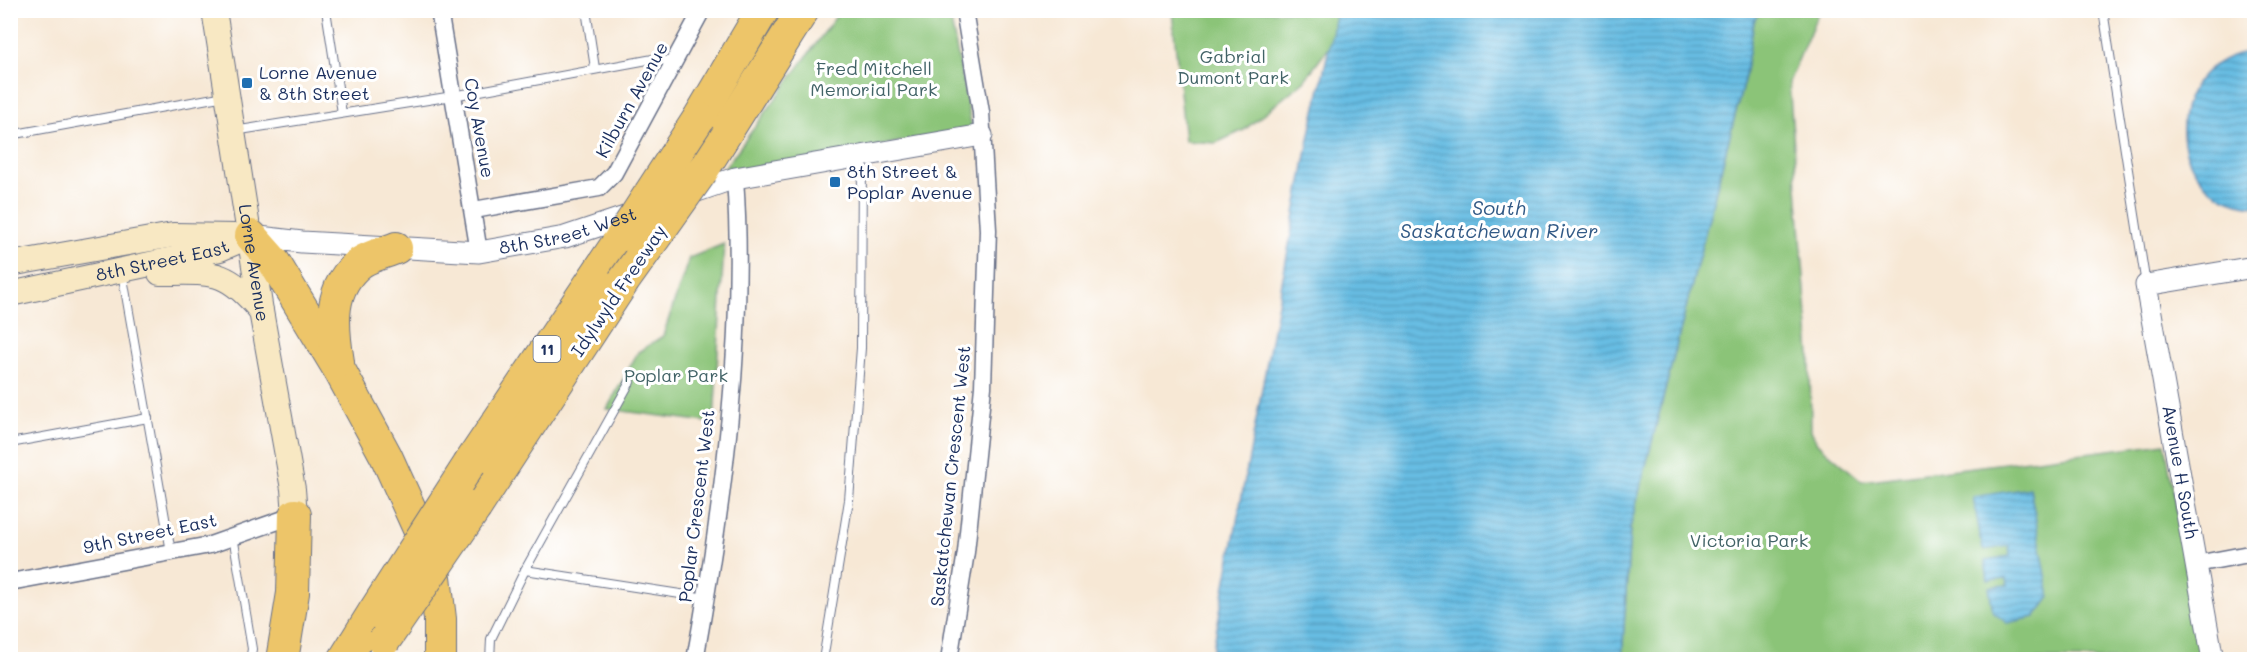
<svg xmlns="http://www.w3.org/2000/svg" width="2265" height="670" font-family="Mali,sans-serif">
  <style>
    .green { fill: #8bc478; stroke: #537a6b; stroke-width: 1.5 }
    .water { fill: url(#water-rules); stroke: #4176a0; stroke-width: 1.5 }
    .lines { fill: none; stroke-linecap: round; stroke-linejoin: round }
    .service-casing { stroke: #687088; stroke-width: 10 }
    .minor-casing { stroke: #687088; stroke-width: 19 }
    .tertiary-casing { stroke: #687088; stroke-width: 23 }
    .secondary-casing { stroke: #687088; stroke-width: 26 }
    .motorway-casing { stroke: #687088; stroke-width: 34 }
    .service { stroke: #fff; stroke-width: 8 }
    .minor { stroke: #fff; stroke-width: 16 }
    .tertiary { stroke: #fff; stroke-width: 21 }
    .secondary { stroke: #f8e8c3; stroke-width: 24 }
    .motorway { stroke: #edc569; stroke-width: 32 }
    .motorway-bridge-casing { stroke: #687088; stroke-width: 34; stroke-linecap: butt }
    .motorway-bridge { stroke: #edc569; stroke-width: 32 }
    .poi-dot { fill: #1f6fb2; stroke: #fff; stroke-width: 2 }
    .labels { text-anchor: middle; stroke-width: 6; stroke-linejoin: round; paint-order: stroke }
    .shield { fill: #fff; stroke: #5f6d8e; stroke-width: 1.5 }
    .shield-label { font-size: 16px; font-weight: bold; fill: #1b2f5e }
    .park-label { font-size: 18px; fill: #426367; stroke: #fff }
    .poi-label { font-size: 18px; fill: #1b2f5e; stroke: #fff; text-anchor: start }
    .street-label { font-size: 18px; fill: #1b2f5e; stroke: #fff }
    .water-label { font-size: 20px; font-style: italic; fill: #325a86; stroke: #fff }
  </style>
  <defs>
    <pattern id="water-rules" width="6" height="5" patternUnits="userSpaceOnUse" patternTransform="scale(1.5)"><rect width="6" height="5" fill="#67bde3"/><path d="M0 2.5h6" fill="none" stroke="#549abb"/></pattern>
  </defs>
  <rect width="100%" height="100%" fill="#fff"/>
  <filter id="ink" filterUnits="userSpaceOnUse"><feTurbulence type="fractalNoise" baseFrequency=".0167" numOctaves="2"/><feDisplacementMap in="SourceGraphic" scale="12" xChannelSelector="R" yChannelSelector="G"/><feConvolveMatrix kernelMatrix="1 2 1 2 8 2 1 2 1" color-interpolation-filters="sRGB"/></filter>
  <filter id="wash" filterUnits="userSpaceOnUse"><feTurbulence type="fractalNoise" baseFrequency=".008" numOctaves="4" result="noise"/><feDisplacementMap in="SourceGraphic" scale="24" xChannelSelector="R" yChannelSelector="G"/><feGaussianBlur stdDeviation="1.35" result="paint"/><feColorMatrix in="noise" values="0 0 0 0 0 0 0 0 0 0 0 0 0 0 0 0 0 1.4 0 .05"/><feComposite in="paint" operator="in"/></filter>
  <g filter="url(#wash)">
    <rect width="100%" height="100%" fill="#f7e8d5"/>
    <g class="green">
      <path d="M840,11H949L972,128L718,177Z"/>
      <path d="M1172,11H1337L1330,46L1304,81L1244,130L1216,143L1185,141Z"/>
      <path d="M1760,11H1819L1789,82L1810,355L1811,430L1817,443L1862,481L2165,443L2202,659L1622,660L1630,528L1745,76L1754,21Z"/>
      <path d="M724,244L714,423L607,409L638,352L663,336L689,258Z"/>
    </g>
    <g class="water">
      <path d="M1337,11H1760L1754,21L1745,76L1630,528L1622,659H1211L1310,134Z"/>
      <path d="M2254,51V206C2159,196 2159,61 2254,51Z"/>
      <path d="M2030,488L2050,597L2035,617L2007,623L1993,612L1989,587L2008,585L2007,578L1988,580L1985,560L2010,556L2009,546L1983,550L1973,497Z"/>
    </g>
  </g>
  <g filter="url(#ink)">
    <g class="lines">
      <defs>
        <g id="service">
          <path d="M326,10L342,113"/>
          <path d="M586,10L595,68"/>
          <path d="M2103,10L2146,285"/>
          <path d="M234,131L453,96L653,59L674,62"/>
          <path d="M10,135L225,96"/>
          <path d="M122,272L171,552"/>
          <path d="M10,443L148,418"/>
          <path d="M233,536L252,649L250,660"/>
          <path d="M525,570L706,598"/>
          <path d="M490,660L491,639L525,570L630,382"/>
          <path d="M823,660L849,500L861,348L862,155"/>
        </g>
        <g id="minor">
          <path d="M439,10L479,252"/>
          <path d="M474,210L599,188L614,173L702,10"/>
          <path d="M2196,564L2254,553"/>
          <path d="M10,582L210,545L295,515"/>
          <path d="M695,660C723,505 746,334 735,178"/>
          <path d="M949,660L966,552L983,387L988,230L981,112L964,10"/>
        </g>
        <g id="tertiary">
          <path d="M683,196L735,178L982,135"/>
          <path id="s1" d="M251,236L302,242L479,252L565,237L640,212"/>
          <path d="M2213,660L2146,285L2254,267"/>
        </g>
        <g id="secondary">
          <path id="s2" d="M214,10L261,311L293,489L295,515"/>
          <path d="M10,264L173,235L236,236"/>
          <path d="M160,273C213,273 225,268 261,311"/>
          <path id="s3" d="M10,294L220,249L251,236"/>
        </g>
        <g id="motorway">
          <path d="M699,118L763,10"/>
          <path d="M702,171L803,10"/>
          <path d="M251,236L274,262L340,371L386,456L419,529L435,577L440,619V660"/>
          <path d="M338,362C332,325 328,287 361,262C370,256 386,252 396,248"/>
          <path d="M470,463L623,235"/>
          <path d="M476,507L623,282"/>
          <path d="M282,660L293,593L295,515"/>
          <path d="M344,660L374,612"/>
        </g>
      </defs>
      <use href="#service" class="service-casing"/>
      <use href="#minor" class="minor-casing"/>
      <use href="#tertiary" class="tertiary-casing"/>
      <use href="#secondary" class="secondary-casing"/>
      <use href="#motorway" class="motorway-casing"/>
      <use href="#service" class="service"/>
      <use href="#minor" class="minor"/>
      <use href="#tertiary" class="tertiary"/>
      <use href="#secondary" class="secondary"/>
      <use href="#motorway" class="motorway"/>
      <defs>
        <g id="motorway-bridge">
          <path d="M623,235L699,118"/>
          <path d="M623,282L702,171"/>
          <path d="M374,612L470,463"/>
          <path d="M384,641L476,507"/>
        </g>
      </defs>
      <use href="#motorway-bridge" class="motorway-bridge-casing"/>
      <use href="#motorway-bridge" class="motorway-bridge"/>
    </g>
  </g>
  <g class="poi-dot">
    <rect x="241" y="77" width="12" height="12" rx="3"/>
    <rect x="829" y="176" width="12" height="12" rx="3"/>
  </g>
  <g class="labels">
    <rect class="shield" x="533.5" y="336" width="27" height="26" rx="4.5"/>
    <g class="shield-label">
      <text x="547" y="355">11</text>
    </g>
    <g class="park-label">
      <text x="1233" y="63">Gabrial<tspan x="1233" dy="21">Dumont Park</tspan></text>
      <text x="874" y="75">Fred Mitchell<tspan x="874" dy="21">Memorial Park</tspan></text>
      <text x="676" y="382">Poplar Park</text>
      <text x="1749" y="547">Victoria Park</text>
    </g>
    <g class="poi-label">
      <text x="259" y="79">Lorne Avenue<tspan x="259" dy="21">&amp; 8th Street</tspan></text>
      <text x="847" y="178">8th Street &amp;<tspan x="847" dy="21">Poplar Avenue</tspan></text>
    </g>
    <g class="street-label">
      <text transform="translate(632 100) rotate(-61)" y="6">Kilburn Avenue</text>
      <text transform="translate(479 128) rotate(80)" y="6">Coy Avenue</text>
      <text dy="6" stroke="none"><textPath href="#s1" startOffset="320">8th Street West</textPath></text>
      <text dy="6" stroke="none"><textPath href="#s3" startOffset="156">8th Street East</textPath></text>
      <text dy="6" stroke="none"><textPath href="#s2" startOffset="256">Lorne Avenue</textPath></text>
      <text transform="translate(619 291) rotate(-56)" y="6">Idylwyld Freeway</text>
      <text transform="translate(2180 472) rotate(80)" y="6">Avenue H South</text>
      <text transform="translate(951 476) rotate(-84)" y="6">Saskatchewan Crescent West</text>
      <text transform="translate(697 506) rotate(-83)" y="6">Poplar Crescent West</text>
      <text transform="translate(150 534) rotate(-12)" y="6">9th Street East</text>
    </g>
    <g class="water-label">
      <text x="1499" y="215">South<tspan x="1499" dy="23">Saskatchewan River</tspan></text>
    </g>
  </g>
  <rect width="2265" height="670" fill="none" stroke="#fff" stroke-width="36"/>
</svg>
